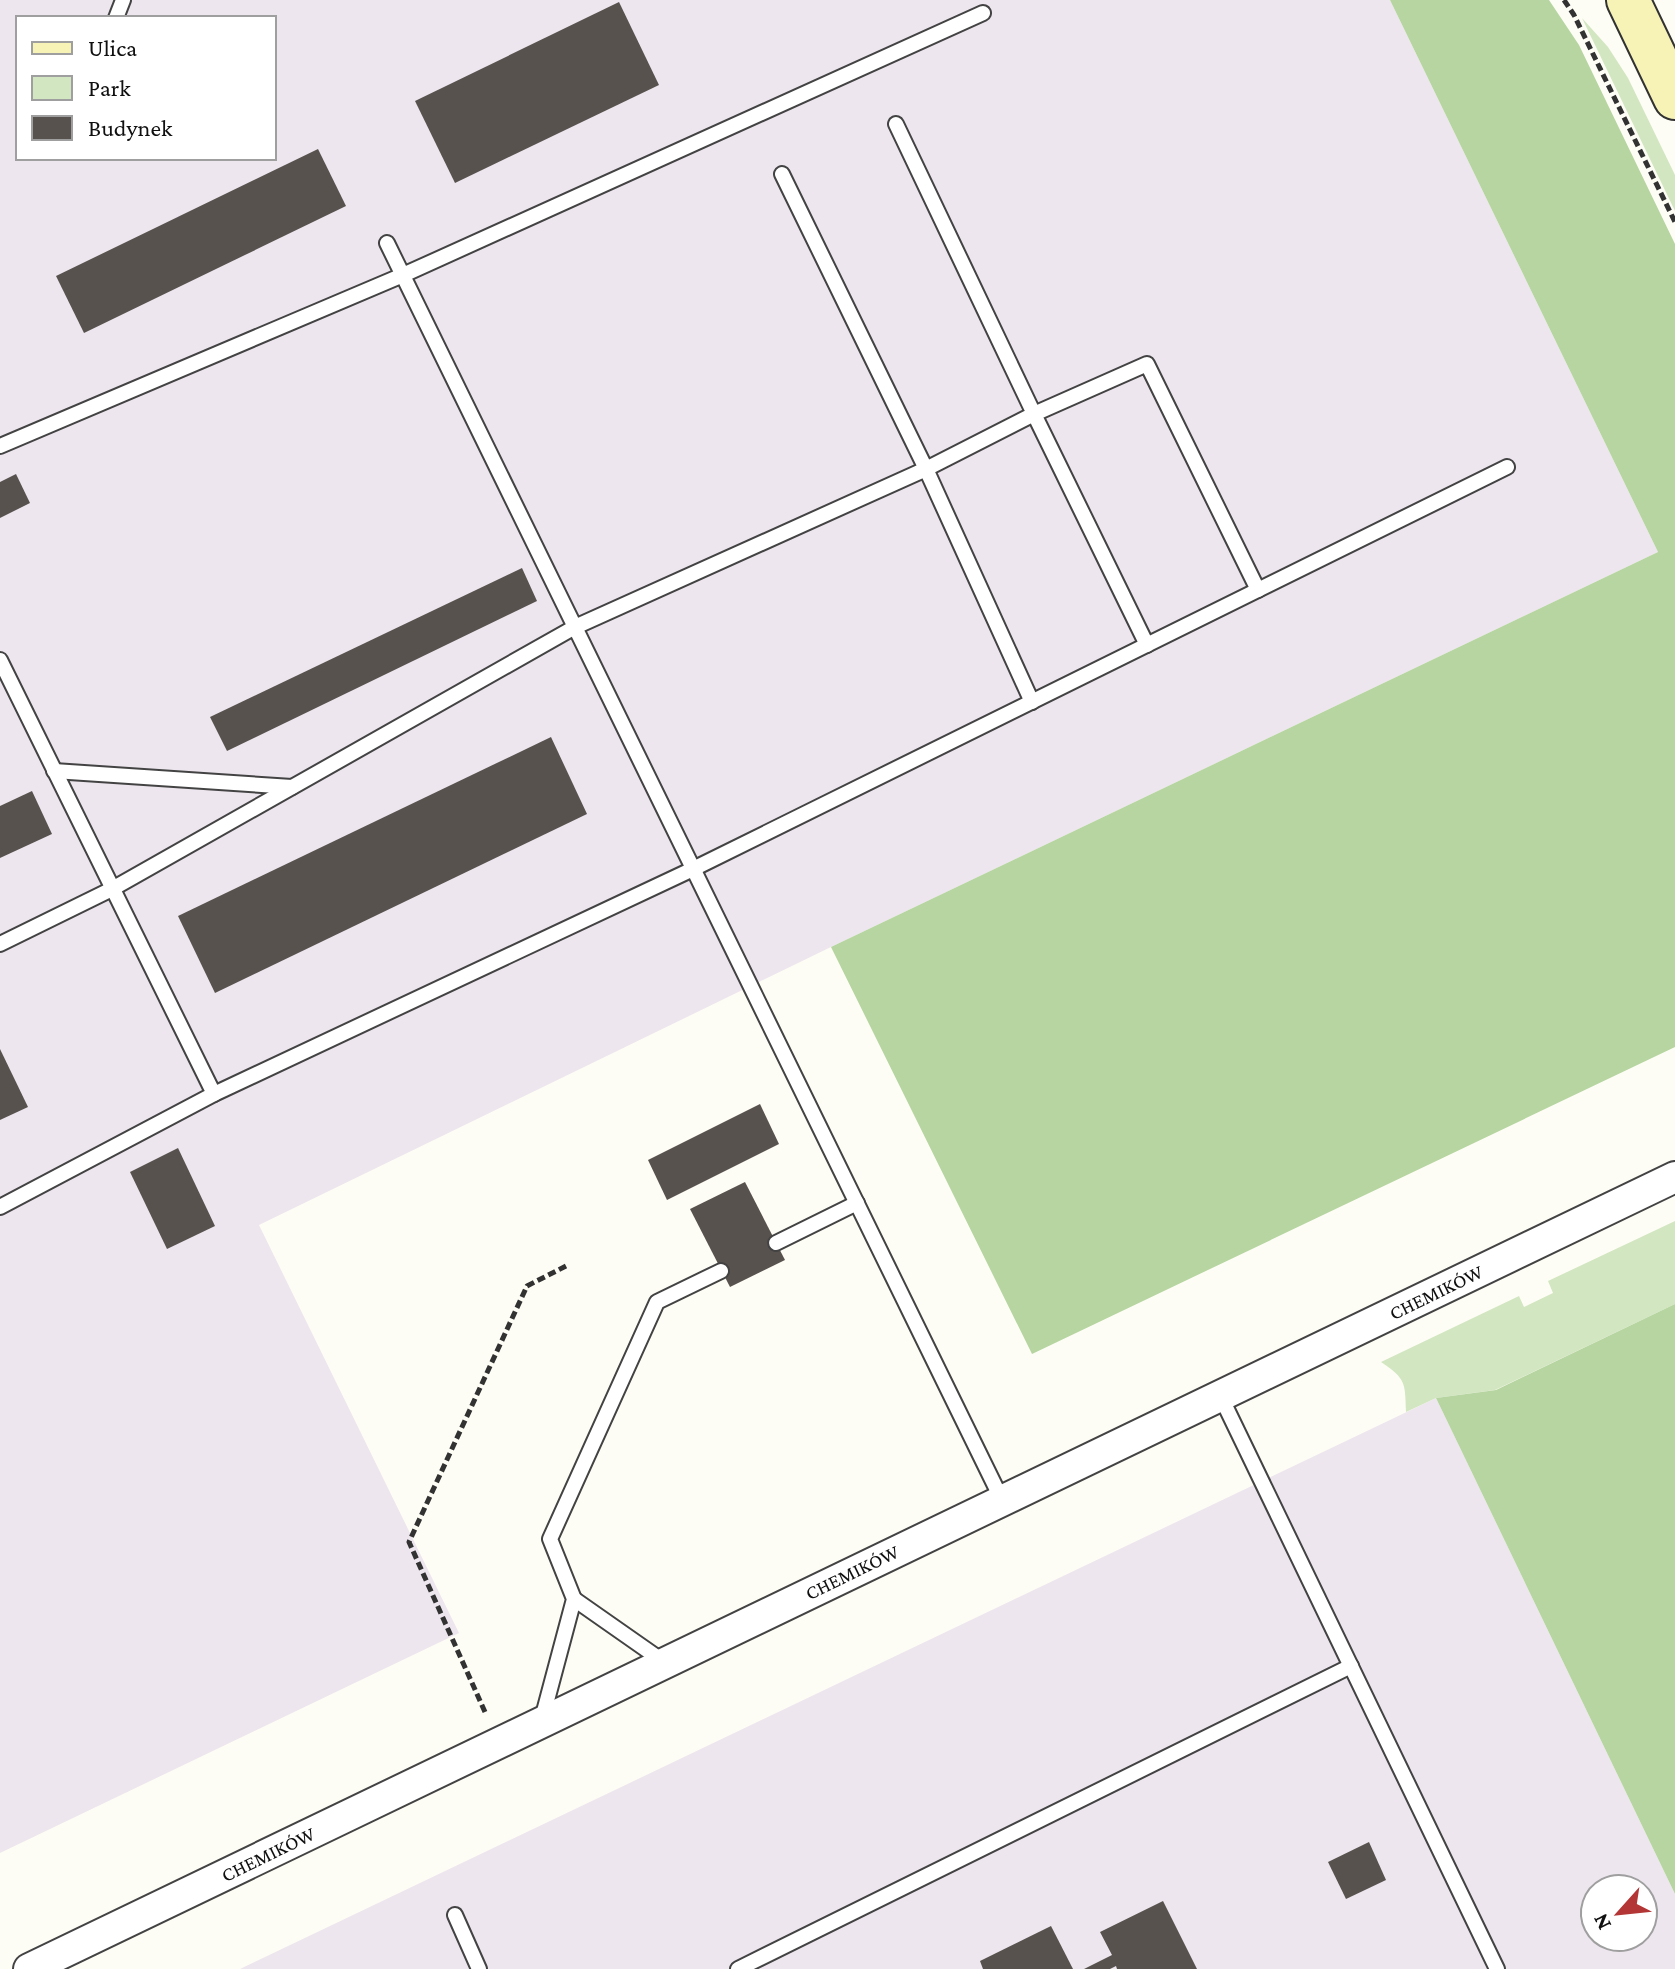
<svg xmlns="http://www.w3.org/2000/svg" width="1675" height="1969" font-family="'Crimson Pro',serif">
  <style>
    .industrial { fill: #ede6ee; fill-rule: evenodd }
    .green { fill: #d2e6c1 }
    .forest { fill: #b6d5a1 }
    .building { fill: #58524e }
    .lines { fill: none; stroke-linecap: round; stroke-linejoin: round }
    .lane-casing { stroke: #434343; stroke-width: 18 }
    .street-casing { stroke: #434343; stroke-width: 34 }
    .secondary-casing { stroke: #323232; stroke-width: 46 }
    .path { stroke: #323232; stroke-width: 5; stroke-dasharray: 8 4; stroke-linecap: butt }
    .lane { stroke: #fff; stroke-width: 14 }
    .street { stroke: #fff; stroke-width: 30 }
    .secondary { stroke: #f7f3b7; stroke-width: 42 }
    .labels { text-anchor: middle; stroke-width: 8; stroke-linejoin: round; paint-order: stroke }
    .street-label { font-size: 20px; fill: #101010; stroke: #fff }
  </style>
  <rect width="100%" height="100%" fill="#fefdf5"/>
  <g class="industrial">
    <path d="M0,0H1390L1658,552L831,947L259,1225L459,1633L0,1853ZM18,18H274V158H18Z"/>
    <path d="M1436,1398L1675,1894V1969H240ZM1595,1889H1643V1937H1595Z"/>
  </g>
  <g class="green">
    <path d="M1582,18L1608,47L1628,78L1675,175V211Z"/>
    <path d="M1675,1221V1304L1495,1390L1436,1398L1406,1412C1405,1382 1406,1379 1381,1362L1519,1296L1524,1307L1553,1293L1548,1281Z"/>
  </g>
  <g class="forest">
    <path d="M1390,0H1549L1579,45L1675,244V1047L1032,1354L831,947L1658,552Z"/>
    <path d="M1675,1304V1894L1436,1398L1496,1390Z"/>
  </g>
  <g class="building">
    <path d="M619,2L659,85L455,183L415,101Z"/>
    <path d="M318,149L346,206L84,333L56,276Z"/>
    <path d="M16,474L30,503L0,518V482Z"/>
    <path d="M522,568L537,601L227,751L210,717Z"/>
    <path d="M551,737L587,814L215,993L178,916Z"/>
    <path d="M32,791L52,834L0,858V806Z"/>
    <path d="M0,1049L28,1107L0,1120Z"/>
    <path d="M760,1104L779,1144L667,1200L648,1160Z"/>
    <path d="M178,1148L215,1226L167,1249L130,1172Z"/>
    <path d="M745,1182L785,1260L730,1287L690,1209Z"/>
    <path d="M1369,1842L1386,1880L1346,1899L1328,1862Z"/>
    <path d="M1163,1901L1197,1969H1117L1116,1966L1110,1969H1084L1112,1955L1100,1932Z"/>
    <path d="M1051,1926L1073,1969H983L980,1961Z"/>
  </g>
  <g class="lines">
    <defs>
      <g id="lane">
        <path d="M116,18L123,0"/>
        <path d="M896,124L1034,414L926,469L1032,702"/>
        <path d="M387,243L1002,1500"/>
        <path d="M0,446L403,275L983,13"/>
        <path d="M1147,645L1034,414L1147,364L1258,590"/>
        <path d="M0,660L214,1094L0,1207"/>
        <path d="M54,771L292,787"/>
        <path d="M0,944L112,889L575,627L926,469L782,174"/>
        <path d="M214,1094L693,869L1507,467"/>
        <path d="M776,1243L857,1203"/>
        <path d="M1220,1395L1497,1969"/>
        <path d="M574,1599L664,1662"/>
        <path d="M542,1719L574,1599L550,1539L657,1302L721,1271"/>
        <path d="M455,1915L479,1969"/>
        <path d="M738,1969L1351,1666"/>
      </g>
      <path id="street" d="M29,1969L1675,1177"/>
      <path id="secondary" d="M1628,0L1675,98"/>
    </defs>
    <use href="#lane" class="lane-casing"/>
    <use href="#street" class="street-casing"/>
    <use href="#secondary" class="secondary-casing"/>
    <g class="path">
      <path d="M1564,0L1574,15L1675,222"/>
      <path d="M485,1712L409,1542L527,1286L566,1266"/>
    </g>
    <use href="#lane" class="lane"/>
    <use href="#street" class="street"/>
    <use href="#secondary" class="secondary"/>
  </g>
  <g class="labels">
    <g class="street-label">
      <text transform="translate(1436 1292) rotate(-26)" y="7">CHEMIKÓW</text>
      <text transform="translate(852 1572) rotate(-26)" y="7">CHEMIKÓW</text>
      <text transform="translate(268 1854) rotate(-26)" y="7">CHEMIKÓW</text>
    </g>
  </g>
  <rect x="16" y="16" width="260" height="144" fill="#ffffff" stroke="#9f9f9f" stroke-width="2"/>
  <rect x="32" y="42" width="40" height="12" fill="#f7f3b7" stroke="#9f9f9f" stroke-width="2"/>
  <text x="88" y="56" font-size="24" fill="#101010">Ulica</text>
  <rect x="32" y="76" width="40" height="24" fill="#d2e6c1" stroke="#9f9f9f" stroke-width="2"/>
  <text x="88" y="96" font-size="24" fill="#101010">Park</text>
  <rect x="32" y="116" width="40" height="24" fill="#58524e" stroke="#9f9f9f" stroke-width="2"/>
  <text x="88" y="136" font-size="24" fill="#101010">Budynek</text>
  <g transform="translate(1619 1913) rotate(243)"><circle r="38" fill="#ffffff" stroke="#9f9f9f" stroke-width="2"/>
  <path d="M0-6L14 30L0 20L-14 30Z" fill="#b33535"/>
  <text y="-12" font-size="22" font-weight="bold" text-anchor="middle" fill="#101010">N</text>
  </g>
</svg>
